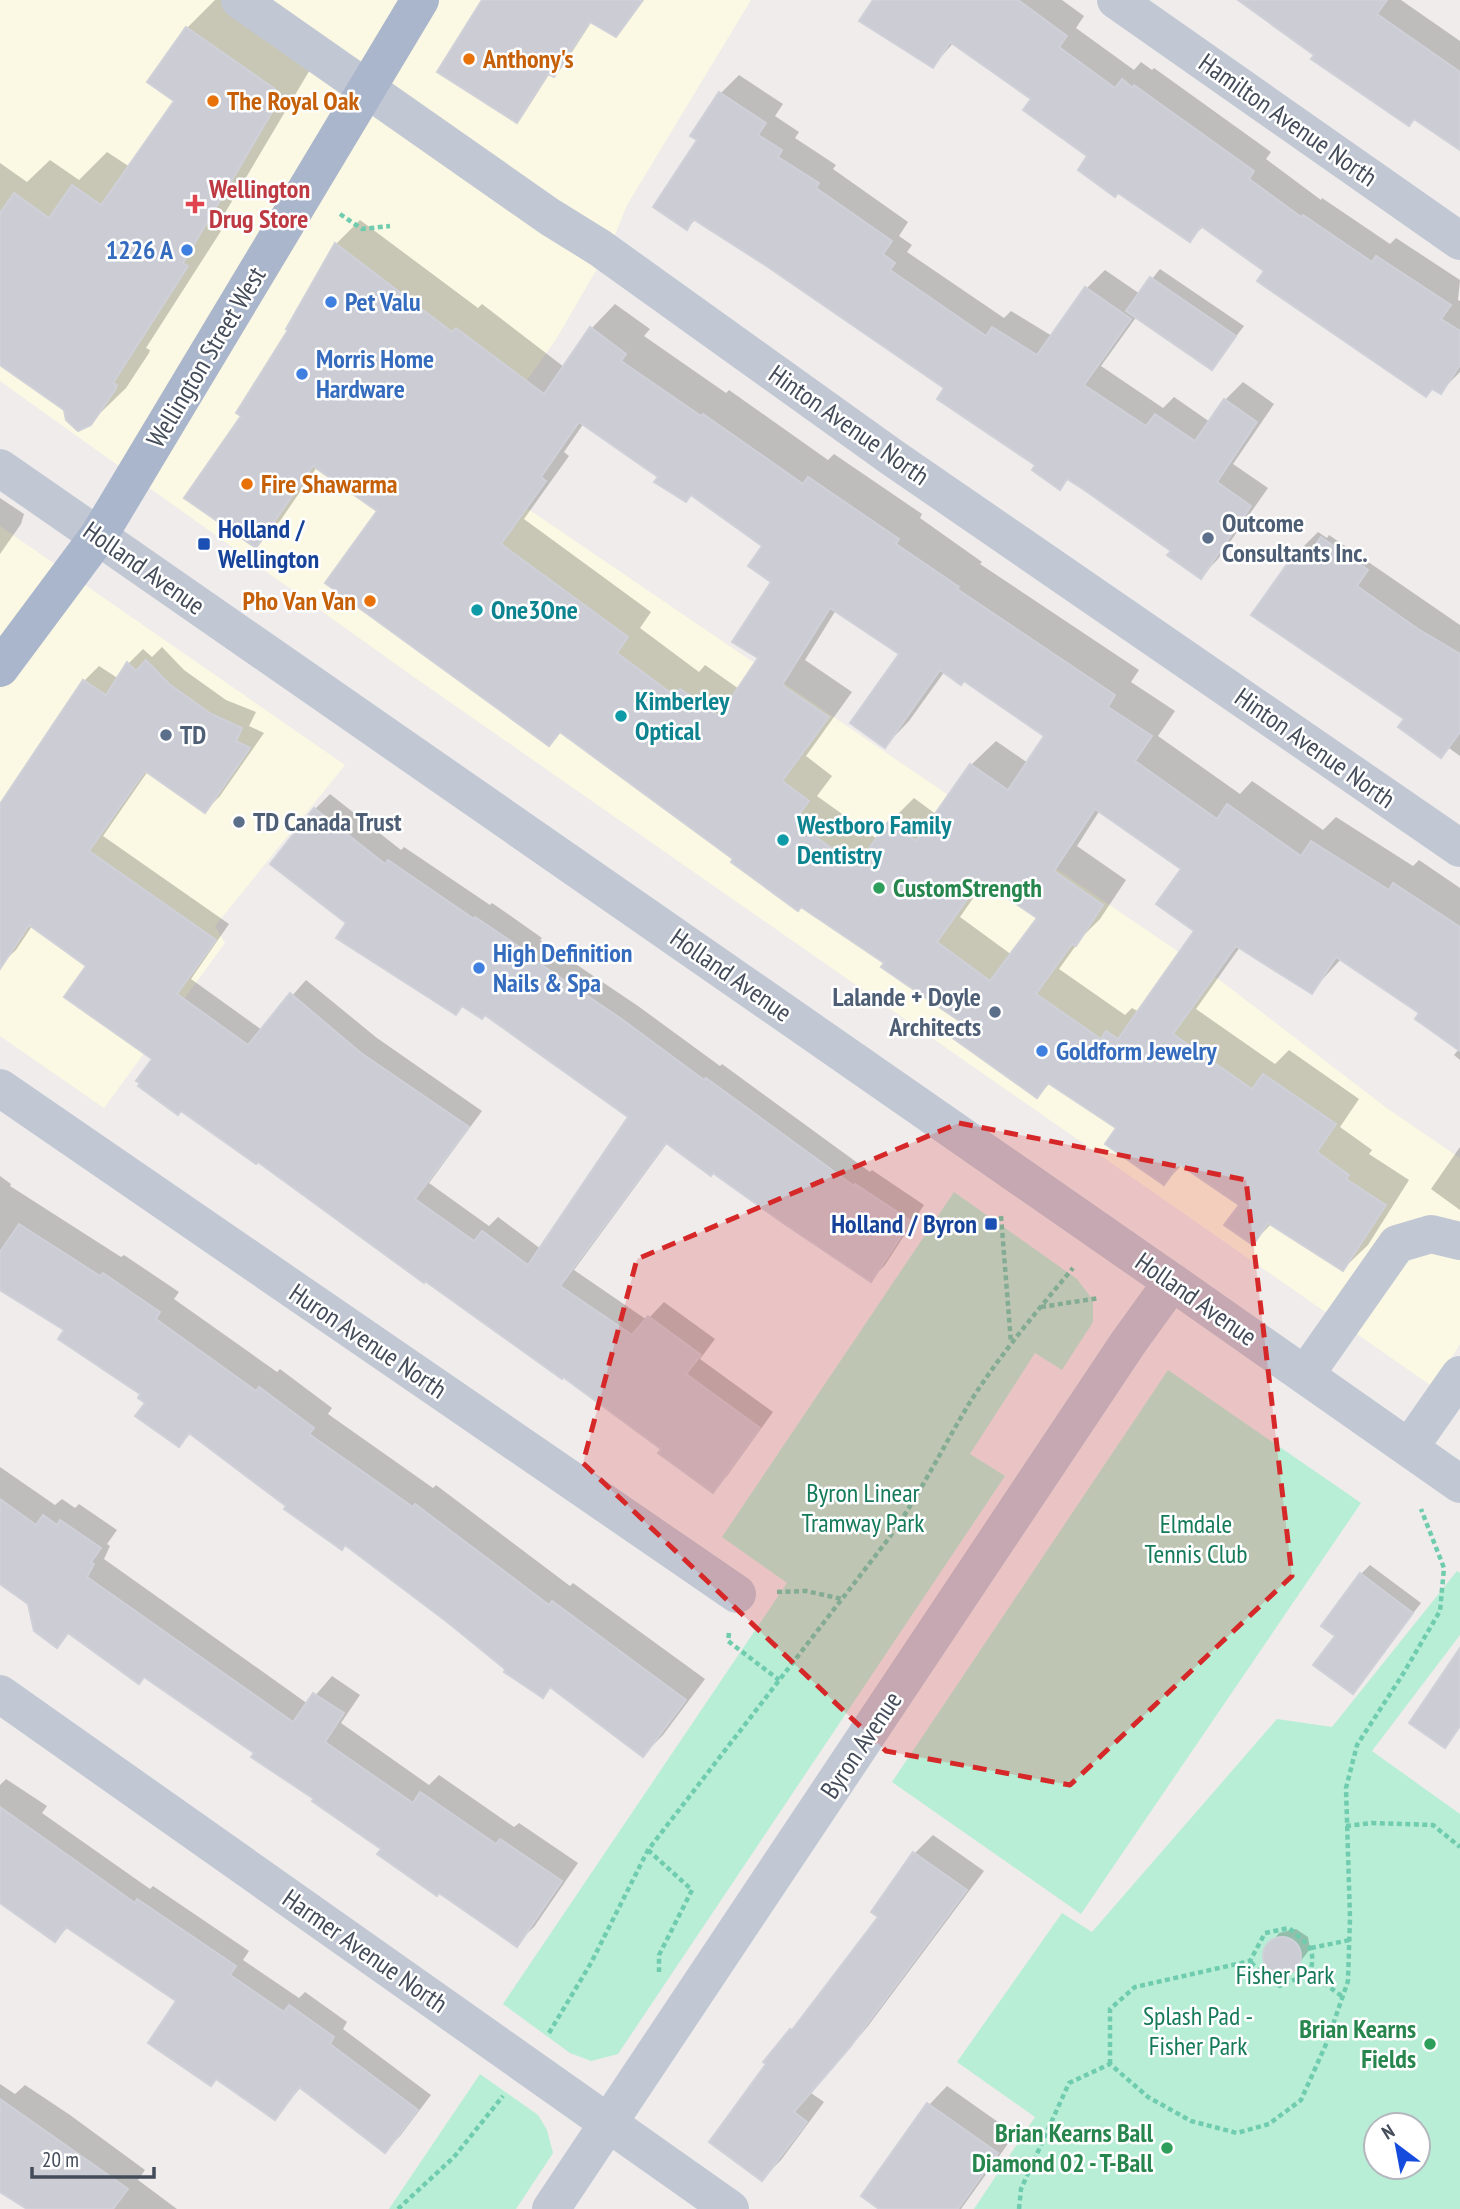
<svg xmlns="http://www.w3.org/2000/svg" width="1460" height="2209" font-family="'PT Sans Narrow',sans-serif">
  <style>
    .commercial { fill: #fbf8e3 }
    .green { fill: #b8eed6; fill-rule: evenodd }
    .shadow { fill: #0003; fill-rule: evenodd }
    .building { fill: #cbccd4; stroke: #cfd0d8; stroke-width: 2; fill-rule: evenodd }
    .lines { fill: none; stroke-linecap: round; stroke-linejoin: round }
    .path { stroke: #70ccae; stroke-width: 4.5; stroke-dasharray: 5 3.5; stroke-linecap: butt }
    .minor { stroke: #c1c8d4; stroke-width: 38 }
    .major { stroke: #aab6cc; stroke-width: 38 }
    .marked { fill: #d62828; fill-opacity: 0.2; stroke: #d62828; stroke-width: 5; stroke-dasharray: 14 9; stroke-linejoin: round }
    .food-dot { fill: #e8710a; stroke: #fff; stroke-width: 2.5 }
    .health-dot { fill: #e0444e; stroke: #fff; stroke-width: 2.5 }
    .shop-dot { fill: #3f7fe0; stroke: #fff; stroke-width: 2.5 }
    .service-dot { fill: #5c6f8a; stroke: #fff; stroke-width: 2.5 }
    .transit-dot { fill: #1a4fb4; stroke: #fff; stroke-width: 2.5 }
    .culture-dot { fill: #0f9aa8; stroke: #fff; stroke-width: 2.5 }
    .leisure-dot { fill: #2e9e5b; stroke: #fff; stroke-width: 2.5 }
    .labels { text-anchor: middle; stroke-width: 5; stroke-linejoin: round; paint-order: stroke }
    .food-label { font-size: 26px; font-weight: bold; fill: #c56008; stroke: #fff; text-anchor: start }
    .street-label { font-size: 26px; fill: #444c59; stroke: #fff }
    .health-label { font-size: 26px; font-weight: bold; fill: #be3a42; stroke: #fff; text-anchor: start }
    .shop-label { font-size: 26px; font-weight: bold; fill: #366cbe; stroke: #fff; text-anchor: start }
    .service-label { font-size: 26px; font-weight: bold; fill: #4e5e75; stroke: #fff; text-anchor: start }
    .transit-label { font-size: 26px; font-weight: bold; fill: #164399; stroke: #fff; text-anchor: start }
    .culture-label { font-size: 26px; font-weight: bold; fill: #0d838f; stroke: #fff; text-anchor: start }
    .leisure-label { font-size: 26px; font-weight: bold; fill: #27864d; stroke: #fff; text-anchor: end }
    .park-label { font-size: 26px; fill: #157a59; stroke: #fff }
  </style>
  <rect width="100%" height="100%" fill="#efeceb"/>
  <g class="commercial">
    <path d="M0,0H751L627,205L611,245L555,341L465,466L1217,978L1388,1109L1460,1158V1344L1433,1387L411,675L0,381Z"/>
    <path d="M0,526L345,765L215,926L225,943L104,1108L0,1036Z"/>
  </g>
  <g class="green">
    <path d="M954,1192L1077,1279L1093,1300V1322L1062,1370L1035,1353L970,1454L1005,1476L618,2054L591,2061L570,2053L503,2004L787,1583L722,1537Z"/>
    <path d="M1168,1370L1361,1503L1081,1914L892,1782Z"/>
    <path d="M1457,1571L1460,1573V1635L1372,1751L1460,1814V2209H974L1035,2117L957,2062L1062,1913L1092,1932L1277,1719L1332,1727ZM1376,2125H1418V2167H1376Z"/>
    <path d="M480,2074L538,2115L547,2130L553,2153L516,2209H389Z"/>
  </g>
  <g class="shadow">
    <path d="M215,0H230L311,68L216,228L221,231L146,348L150,350L149,353L126,388L90,423L0,363V163L27,182L50,160L79,180L107,152L130,167L177,100L187,28Z"/>
    <path d="M483,0H643L616,35L592,21L563,66L554,75L550,73L525,112L516,121Z"/>
    <path d="M872,0H1062L1084,16L1076,28L1134,70L1141,62L1152,70L1154,68L1271,152L1266,159L1321,200L1322,198L1390,244L1396,238L1460,280L1458,300L1460,301V372L1440,392L1204,226L1189,240L1089,156L1033,98L954,42L933,66Z"/>
    <path d="M1250,0H1401L1460,41V149L1316,55Z"/>
    <path d="M739,75L783,104L775,116L799,132L795,138L836,165L833,169L908,222L899,236L912,245L907,252L1004,318L1011,311L1052,336L1087,288L1105,270L1140,294L1160,269L1244,326L1212,368L1137,316L1101,366L1163,408L1174,397L1210,422L1225,400L1243,382L1274,404L1233,464L1268,488L1218,559L1201,577L1173,551L1069,478L1060,488L1038,465L947,387L696,219L687,228L699,140L692,135L721,93Z"/>
    <path d="M360,220L478,308L482,304L564,367L591,329L615,304L650,329L644,336L726,393L729,390L828,460L834,454L922,514L920,518L982,562L980,564L1139,670L1131,682L1175,711L1158,736L1240,794L1252,781L1323,830L1336,817L1413,866L1419,860L1460,888V1060L1454,1055L1460,1048L1422,1012L1341,959L1311,992L1240,947L1196,1009L1275,1064L1289,1050L1359,1099L1340,1127L1372,1150L1369,1154L1409,1180L1368,1245L1343,1269L1272,1223L1253,1243L1241,1205L1183,1164L1164,1183L1118,1127L1051,1082L1037,1096L963,1022L887,962L735,859L562,731L549,744L380,511L317,467L280,521L256,546L243,416L336,244ZM584,423L660,476L692,494L765,546L773,581L760,658L739,689L705,665L699,672L640,628L651,612L524,519L569,456L564,452ZM836,610L901,654L885,746L909,721L945,671L965,679L1047,735L1028,763L996,741L971,765L937,815L914,798L889,823L877,839L817,796L832,776L806,756L852,692L805,660ZM1100,810L1183,869L1196,930L1139,1012L1132,1008L1125,1015L1059,969L1082,937L1100,919L1126,880L1077,846ZM985,881L1039,918L1012,955L960,917Z"/>
    <path d="M0,498L24,514L21,524L0,554Z"/>
    <path d="M1318,532L1327,538L1329,535L1460,625V756L1449,748L1441,756L1407,718L1300,550Z"/>
    <path d="M162,647L184,670L226,700L256,712L249,726L264,733L220,796L205,811L148,771L103,836L229,924L191,979L262,1030L306,980L377,1038L482,1111L429,1183L489,1226L498,1217L541,1249L631,1116L485,1013L348,922L315,809L330,794L401,850L404,847L490,905L492,903L508,914L542,938L540,940L638,1006L720,1066L722,1064L870,1172L872,1170L924,1205L885,1265L870,1280L668,1142L574,1270L647,1320L664,1302L715,1339L700,1359L773,1412L727,1476L712,1491L664,1449L155,1058L89,966L32,926L16,950L0,965V807L84,681L99,666L119,679L129,663L143,649L152,657Z"/>
    <path d="M1460,1147V1210L1431,1189Z"/>
    <path d="M0,1176L11,1184L10,1186L121,1257L124,1255L179,1292L174,1299L277,1372L280,1369L332,1408L328,1414L433,1488L436,1485L570,1586L573,1583L705,1679L663,1735L643,1755L552,1686L542,1696L345,1544L288,1506L191,1433L179,1445L143,1394L66,1330L0,1288Z"/>
    <path d="M0,1467L55,1505L62,1499L75,1508L79,1504L117,1530L107,1544L110,1546L104,1559L308,1704L332,1676L360,1695L341,1723L429,1785L439,1775L514,1827L519,1823L578,1863L534,1927L516,1944L256,1753L145,1676L0,1582Z"/>
    <path d="M1370,1565L1421,1603L1352,1692L1337,1636L1361,1574Z"/>
    <path d="M6,1779L47,1806L42,1813L150,1889L153,1886L249,1951L243,1960L299,1998L305,1992L347,2022L343,2029L431,2095L400,2136L385,2151L301,2087L275,2118L217,2078L211,2084L178,2000L68,1927L55,1940L0,1901V1785Z"/>
    <path d="M933,1835L984,1871L868,2026L811,2093L824,2102L781,2160L762,2179L769,2064L792,2030L881,1917L915,1853Z"/>
    <path d="M1296,1929L1308,1937L1310,1949L1293,1971L1277,1974L1266,1966L1264,1953L1279,1933Z"/>
    <path d="M0,2084L15,2094L25,2085L70,2115L145,2170L138,2180L177,2209H31L0,2190Z"/>
    <path d="M947,2086L1015,2134L961,2209H883L929,2105Z"/>
  </g>
  <g class="building">
    <path d="M482,0H643L616,37L590,22L554,77L548,74L517,123L437,72Z"/>
    <path d="M873,0H1018L1067,36L1059,47L1115,88L1122,79L1133,88L1134,85L1254,171L1249,179L1301,217L1303,215L1372,262L1376,256L1451,305L1441,319L1460,331V365L1441,394L1432,389L1426,397L1257,281L1264,271L1201,226L1190,242L1118,193L1115,197L1078,170L1087,156L1023,110L1031,99L950,42L933,68L859,21Z"/>
    <path d="M1238,0H1387L1377,14L1460,72V150L1414,119L1409,126L1311,59L1314,55Z"/>
    <path d="M186,27L275,89L269,97L278,102L183,263L188,266L113,383L117,385L115,390L91,425L78,431L66,420L64,410L0,365V213L14,193L49,218L72,185L101,205L174,101L147,82Z"/>
    <path d="M719,92L766,123L758,135L782,150L778,157L819,183L816,188L892,241L883,254L895,263L890,270L986,336L992,327L1037,355L1085,287L1131,319L1084,385L1146,426L1155,414L1195,441L1224,399L1257,422L1217,482L1251,506L1201,579L1167,555L1171,551L1083,489L1067,479L1060,490L1032,470L1035,465L937,399L944,388L765,265L693,219L687,230L653,207L697,140L690,136Z"/>
    <path d="M335,243L452,332L456,328L544,394L590,327L626,354L621,361L701,416L703,414L803,484L808,477L899,539L896,544L959,587L957,589L1115,695L1108,707L1152,736L1135,761L1217,819L1227,804L1301,856L1311,841L1389,890L1393,883L1460,927V1051L1415,1019L1419,1013L1336,957L1312,994L1236,946L1173,1034L1252,1089L1263,1074L1336,1124L1317,1152L1349,1175L1346,1179L1386,1205L1343,1271L1268,1223L1253,1245L1224,1225L1239,1205L1179,1164L1164,1185L1105,1144L1116,1128L1048,1083L1037,1098L950,1036L961,1022L881,967L884,963L801,907L798,911L731,862L733,859L560,732L549,746L325,583L377,511L313,466L256,548L184,498L241,416L236,413L288,330L286,329ZM579,422L658,477L654,482L686,502L691,495L762,546L748,566L771,582L732,642L758,658L719,716L680,689L675,696L617,653L628,637L501,544L546,481L541,477ZM830,608L899,654L850,723L885,748L940,670L961,685L964,681L1044,736L1008,790L970,764L916,841L888,822L856,866L794,821L809,801L782,781L829,717L782,685ZM1095,809L1181,869L1156,904L1194,931L1118,1039L1106,1031L1101,1039L1036,994L1072,944L1076,946L1103,905L1054,871ZM981,880L1037,918L990,981L937,942Z"/>
    <path d="M1150,277L1236,336L1212,370L1126,311Z"/>
    <path d="M1321,537L1368,570L1357,586L1418,629L1460,654V732L1441,758L1398,727L1404,719L1251,615L1298,549L1307,556Z"/>
    <path d="M146,660L169,684L211,714L242,728L236,741L250,748L205,813L145,771L89,851L216,940L177,994L248,1045L290,993L361,1053L469,1127L415,1199L474,1241L482,1231L528,1265L628,1117L485,1015L482,1019L462,1006L456,1015L336,938L346,923L270,864L314,808L385,864L388,860L474,919L475,917L493,929L528,953L527,955L623,1020L704,1080L706,1078L854,1186L855,1184L911,1221L871,1282L783,1223L713,1173L711,1176L666,1143L560,1286L632,1335L648,1316L701,1355L686,1374L760,1428L713,1493L658,1453L661,1449L563,1377L562,1379L425,1281L424,1283L258,1162L256,1164L181,1111L178,1115L138,1086L140,1083L136,1081L152,1059L64,997L86,966L29,925L0,969V804L83,680L106,695L127,662L136,671Z"/>
    <path d="M19,1224L100,1276L103,1273L160,1312L156,1319L256,1391L259,1387L314,1428L309,1434L413,1507L415,1504L549,1605L552,1601L686,1700L643,1757L550,1687L543,1698L504,1672L505,1669L446,1621L345,1545L342,1550L284,1509L286,1506L189,1433L179,1447L135,1416L145,1403L138,1398L140,1394L58,1339L64,1330L0,1290V1252Z"/>
    <path d="M0,1499L36,1525L43,1515L57,1525L60,1520L101,1548L91,1562L94,1564L87,1577L293,1722L313,1693L344,1713L325,1742L413,1803L420,1792L496,1844L500,1839L562,1881L517,1947L439,1893L437,1896L377,1854L381,1849L312,1801L314,1799L251,1757L254,1753L144,1677L139,1684L68,1633L57,1648L34,1631L28,1604L0,1584Z"/>
    <path d="M1360,1573L1413,1613L1353,1694L1313,1665L1335,1636L1321,1626Z"/>
    <path d="M1460,1648V1726L1445,1748L1409,1723Z"/>
    <path d="M0,1807L135,1903L137,1899L236,1966L230,1975L284,2012L289,2005L334,2037L330,2044L418,2110L385,2153L299,2087L275,2120L216,2079L211,2086L148,2043L176,2001L66,1927L55,1942L0,1903Z"/>
    <path d="M913,1852L967,1890L850,2047L794,2112L807,2122L762,2181L709,2142L766,2064L763,2062L790,2029L792,2030L878,1917L871,1912Z"/>
    <circle cx="1282" cy="1956" r="19"/>
    <path d="M0,2099L128,2189L113,2209H27L0,2192Z"/>
    <path d="M927,2103L998,2153L958,2209H879L861,2196Z"/>
  </g>
  <g class="lines">
    <g class="path">
      <path d="M340,214L362,229L390,226"/>
      <path d="M1001,1216L1011,1343"/>
      <path d="M1041,1307L1099,1298"/>
      <path d="M777,1592L806,1591L842,1599"/>
      <path d="M729,1633L728,1641L779,1680"/>
      <path d="M1346,1826L1372,1823L1433,1825L1460,1847"/>
      <path d="M648,1850L692,1890L659,1955V1972"/>
      <path d="M1311,1948L1350,1940"/>
      <path d="M1310,1973L1343,1997"/>
      <path d="M549,2033L591,1963L648,1850L886,1542C919,1497 943,1446 972,1399C1002,1352 1038,1310 1073,1268"/>
      <path d="M1110,2064V2009L1135,1987L1250,1961L1265,1933L1289,1928C1307,1944 1317,1947 1310,1973L1280,1986L1263,1976L1250,1961"/>
      <path d="M398,2209L454,2157L503,2096"/>
      <path d="M1019,2209L1021,2189L1069,2083L1110,2064L1148,2097L1191,2121L1237,2133L1269,2124L1301,2100L1327,2042L1348,1981L1350,1918L1346,1788L1357,1745L1403,1674L1440,1611L1444,1568L1421,1509"/>
    </g>
    <g class="minor">
      <path d="M240,0L550,217L600,248L893,458L1460,848"/>
      <path d="M1116,0L1460,241"/>
      <path d="M0,468L1172,1282L1460,1484"/>
      <path d="M0,1088L737,1594"/>
      <path d="M1305,1375L1397,1244L1431,1234L1460,1241"/>
      <path d="M1409,1448L1460,1375"/>
      <path d="M0,1694L730,2209"/>
      <path d="M551,2209L1128,1343L1172,1282"/>
    </g>
    <path class="major" d="M0,668L99,535L420,0"/>
  </g>
  <path class="marked" d="M959,1123L1246,1180L1292,1576L1070,1785L886,1751L583,1463L637,1259Z"/>
  <g class="food-dot">
    <circle cx="469" cy="59" r="7"/>
    <circle cx="213" cy="101" r="7"/>
    <circle cx="247" cy="484" r="7"/>
    <circle cx="370" cy="601" r="7"/>
  </g>
  <path class="health-dot" d="M191.5 193.5h7v7h7v7h-7v7h-7v-7h-7v-7h7z"/>
  <g class="shop-dot">
    <circle cx="187" cy="250" r="7"/>
    <circle cx="331" cy="302" r="7"/>
    <circle cx="302" cy="374" r="7"/>
    <circle cx="479" cy="968" r="7"/>
    <circle cx="1042" cy="1051" r="7"/>
  </g>
  <g class="service-dot">
    <circle cx="1208" cy="538" r="7"/>
    <circle cx="166" cy="735" r="7"/>
    <circle cx="239" cy="822" r="7"/>
    <circle cx="995" cy="1012" r="7"/>
  </g>
  <g class="transit-dot">
    <rect x="197" y="537" width="14" height="14" rx="3.5"/>
    <rect x="984" y="1217" width="14" height="14" rx="3.5"/>
  </g>
  <g class="culture-dot">
    <circle cx="477" cy="610" r="7"/>
    <circle cx="621" cy="716" r="7"/>
    <circle cx="783" cy="840" r="7"/>
  </g>
  <g class="leisure-dot">
    <circle cx="879" cy="888" r="7"/>
    <circle cx="1430" cy="2044" r="7"/>
    <circle cx="1167" cy="2148" r="7"/>
  </g>
  <g class="labels">
    <g class="food-label">
      <text x="483" y="68">Anthony's</text>
      <text x="227" y="110">The Royal Oak</text>
      <text x="261" y="493">Fire Shawarma</text>
      <text x="356" y="610" text-anchor="end">Pho Van Van</text>
    </g>
    <g class="street-label">
      <text transform="translate(1288 120) rotate(35)" y="9">Hamilton Avenue North</text>
      <text transform="translate(206 357) rotate(-59)" y="9">Wellington Street West</text>
      <text transform="translate(849 425) rotate(35)" y="9">Hinton Avenue North</text>
      <text transform="translate(144 568) rotate(35)" y="9">Holland Avenue</text>
      <text transform="translate(1315 748) rotate(35)" y="9">Hinton Avenue North</text>
      <text transform="translate(731 975) rotate(35)" y="9">Holland Avenue</text>
      <text transform="translate(1196 1299) rotate(35)" y="9">Holland Avenue</text>
      <text transform="translate(368 1341) rotate(34)" y="9">Huron Avenue North</text>
      <text transform="translate(861 1745) rotate(-56)" y="9">Byron Avenue</text>
      <text transform="translate(365 1951) rotate(35)" y="9">Harmer Avenue North</text>
    </g>
    <g class="health-label">
      <text x="209" y="198">Wellington<tspan x="209" dy="30">Drug Store</tspan></text>
    </g>
    <g class="shop-label">
      <text x="173" y="259" text-anchor="end">1226 A</text>
      <text x="345" y="311">Pet Valu</text>
      <text x="316" y="368">Morris Home<tspan x="316" dy="30">Hardware</tspan></text>
      <text x="493" y="962">High Definition<tspan x="493" dy="30">Nails &amp; Spa</tspan></text>
      <text x="1056" y="1060">Goldform Jewelry</text>
    </g>
    <g class="service-label">
      <text x="1222" y="532">Outcome<tspan x="1222" dy="30">Consultants Inc.</tspan></text>
      <text x="180" y="744">TD</text>
      <text x="253" y="831">TD Canada Trust</text>
      <text x="981" y="1006" text-anchor="end">Lalande + Doyle<tspan x="981" dy="30">Architects</tspan></text>
    </g>
    <g class="transit-label">
      <text x="218" y="538">Holland /<tspan x="218" dy="30">Wellington</tspan></text>
      <text x="977" y="1233" text-anchor="end">Holland / Byron</text>
    </g>
    <g class="culture-label">
      <text x="491" y="619">One3One</text>
      <text x="635" y="710">Kimberley<tspan x="635" dy="30">Optical</tspan></text>
      <text x="797" y="834">Westboro Family<tspan x="797" dy="30">Dentistry</tspan></text>
    </g>
    <g class="leisure-label">
      <text x="893" y="897" text-anchor="start">CustomStrength</text>
      <text x="1416" y="2038">Brian Kearns<tspan x="1416" dy="30">Fields</tspan></text>
      <text x="1153" y="2142">Brian Kearns Ball<tspan x="1153" dy="30">Diamond 02 - T-Ball</tspan></text>
    </g>
    <g class="park-label">
      <text x="863" y="1502">Byron Linear<tspan x="863" dy="30">Tramway Park</tspan></text>
      <text x="1196" y="1533">Elmdale<tspan x="1196" dy="30">Tennis Club</tspan></text>
      <text x="1285" y="1984">Fisher Park</text>
      <text x="1198" y="2025">Splash Pad -<tspan x="1198" dy="30">Fisher Park</tspan></text>
    </g>
  </g>
  <g transform="translate(1397 2146) rotate(328)"><circle r="33" fill="#ffffff" stroke="#b4b7bd" stroke-width="2"/>
  <path d="M0-5L12 26L0 18L-12 26Z" fill="#164cde"/>
  <text y="-10" font-size="19" font-weight="bold" text-anchor="middle" fill="#444c59">N</text>
  </g>
  <path d="M32 2167v10h122v-10" fill="none" stroke="#444c59" stroke-width="3.5"/>
  <text x="42" y="2167" font-size="21" fill="#444c59" stroke="#ffffff" stroke-width="5" paint-order="stroke">20 m</text>
</svg>
